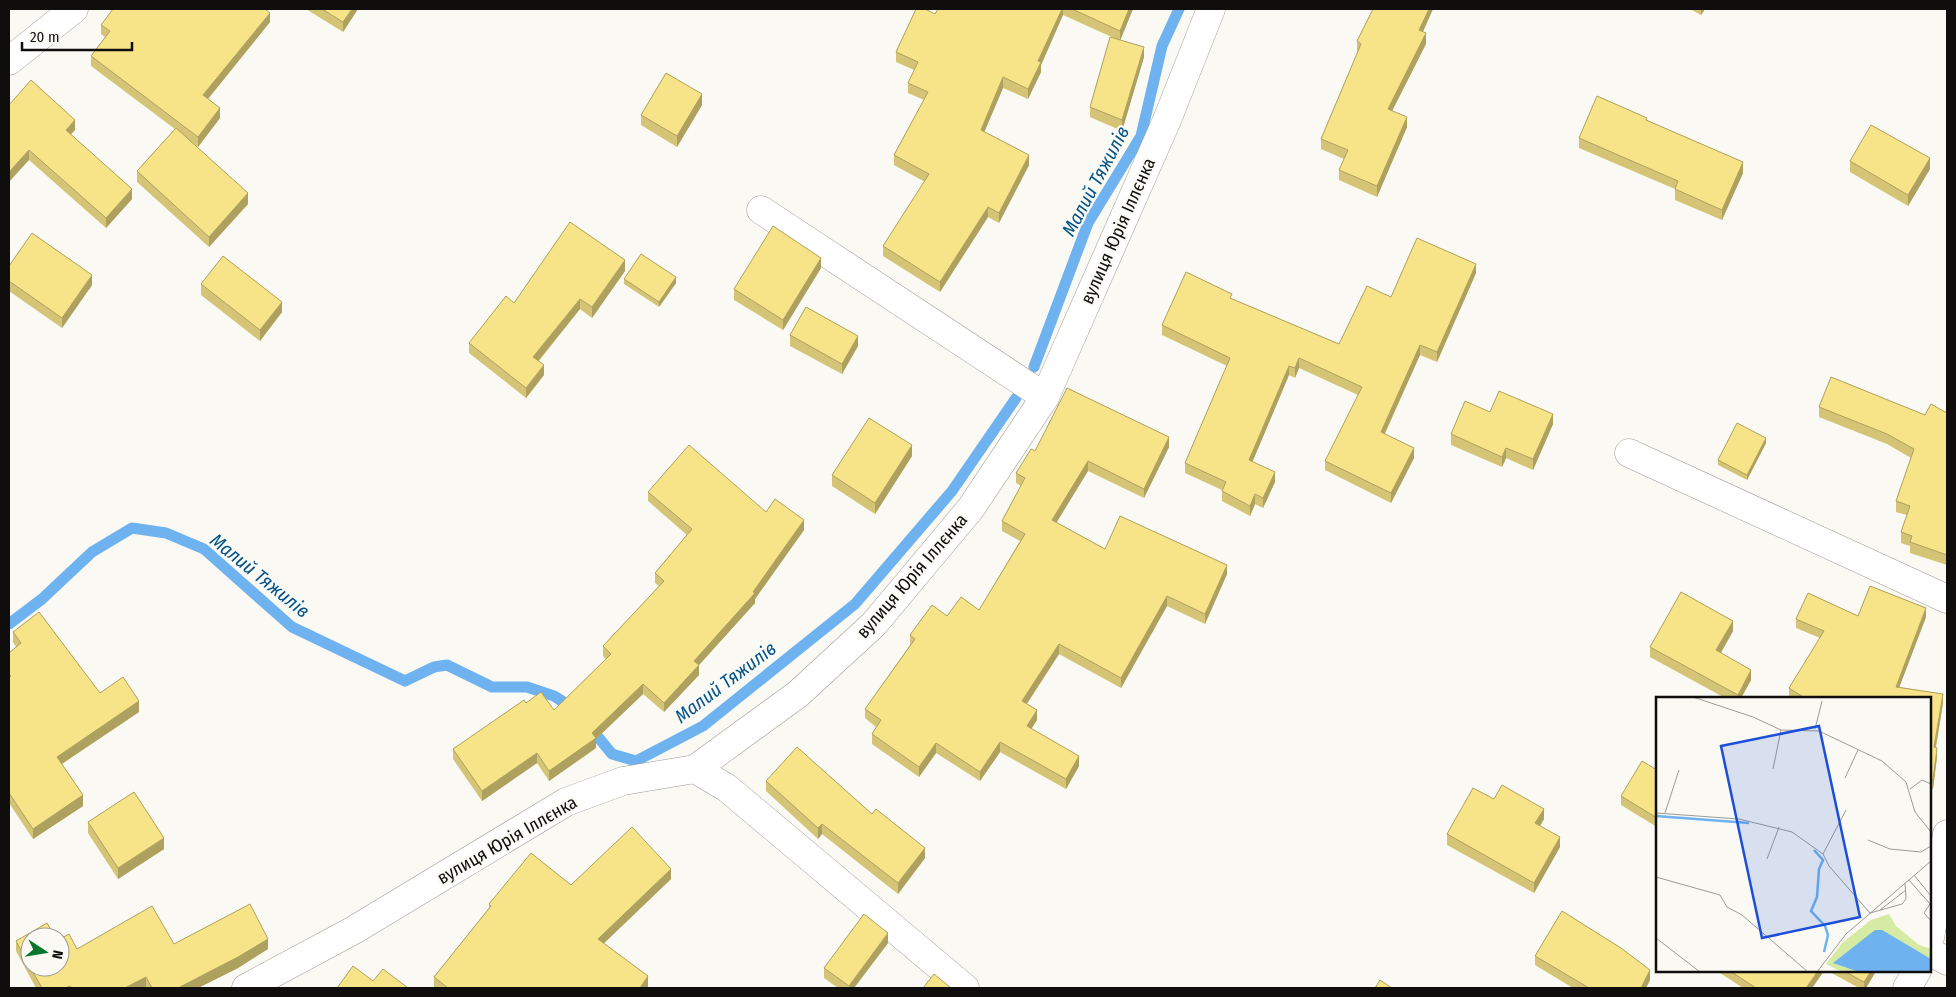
<svg xmlns="http://www.w3.org/2000/svg" width="1956" height="997" font-family="'Fira Sans Condensed',sans-serif">
  <style>
    .lines { fill: none; stroke-linecap: round; stroke-linejoin: round }
    .stream { stroke: #6eb2f0; stroke-width: 11 }
    .minor-casing { stroke: #9d9c98; stroke-width: 29 }
    .minor { stroke: #fff; stroke-width: 28 }
    .wall { fill: #d5c475 }
    .shaded-wall { fill: #aea05f }
    .building { fill: #f8e488; stroke: #aea05f }
    .labels { text-anchor: middle; stroke-width: 4.5; stroke-linejoin: round; paint-order: stroke }
    .street-label { font-size: 18px; fill: #0f0e0d; stroke: #faf9f4 }
    .water-label { font-size: 19px; font-style: italic; fill: #00528a; stroke: #faf9f4 }
    .inset-river { fill: none; stroke: #6eb2f0; stroke-width: 2.5 }
    .inset-road { fill: none; stroke: #9c9b98; stroke-width: 1 }
    .view { fill: #1d4ed8; fill-opacity: 0.15; stroke: #1d4ed8; stroke-width: 2.5 }
    .inset-edge { fill: none; stroke: #0f0e0d; stroke-width: 2.5 }
  </style>
  <rect width="100%" height="100%" fill="#faf9f4"/>
  <g class="lines">
    <g class="stream">
      <path d="M1034,367L1088,223L1141,136L1162,46L1179,9"/>
      <path d="M9,624L42,599L92,552L132,528L166,533L204,549L292,627L405,681L434,667L447,665L492,687H527L554,696L576,710"/>
      <path d="M589,726L612,754L636,761L703,726L855,604L952,491L1016,398"/>
    </g>
    <defs>
      <g id="minor">
        <path d="M9,61L74,9"/>
        <path d="M761,210L1045,397"/>
        <path d="M1629,453L1947,599"/>
        <path d="M695,769L727,788L965,988"/>
        <path d="M1930,938L1947,834"/>
        <path d="M1930,952L1947,961"/>
        <path d="M246,988L354,930L566,802L623,781L695,769L798,694L874,624L971,508L1045,397L1167,120L1211,9"/>
        <path d="M1907,988L1917,971"/>
      </g>
    </defs>
    <use href="#minor" class="minor-casing"/>
    <use href="#minor" class="minor"/>
  </g>
  <g class="wall">
    <path d="M306,9H358L343,32Z"/>
    <path d="M938,9H1133L1120,40L1144,57L1122,131L1090,117V107L1114,38L1063,15L1041,65V72L1028,99L1003,88L984,132L1029,165L999,223L988,217L940,292L883,256V246L925,182L894,165V155L924,100L908,93V83L914,70L896,62V52L935,14Z"/>
    <path d="M1690,9H1705L1701,15Z"/>
    <path d="M270,22L208,99L220,118L198,147L192,142L248,204L209,247L137,182V171L175,129L91,66V56L105,37L101,34V25Z"/>
    <path d="M1423,32L1426,44L1392,111L1407,127L1377,197L1339,180V170L1344,159L1321,149V139L1358,52H1357V41Z"/>
    <path d="M9,105L75,130L71,134L132,199L106,228L29,160Z"/>
    <path d="M702,105L677,147L641,125V115Z"/>
    <path d="M1647,120L1743,173L1722,220L1675,200V189L1579,148V138Z"/>
    <path d="M1850,161L1930,169L1908,206L1850,172Z"/>
    <path d="M9,266L92,285L62,328L9,291Z"/>
    <path d="M821,268L783,330L734,300V289Z"/>
    <path d="M625,271L592,318L580,309L539,361L544,375L526,398L469,353V343Z"/>
    <path d="M1476,273L1437,362L1420,355L1385,434L1414,458L1391,503L1325,470V461L1358,395L1299,368L1295,378L1289,375L1252,462L1275,482L1263,508L1255,504L1250,516L1222,501V490L1185,473V463L1227,366L1162,335V325L1232,299L1339,344L1391,297Z"/>
    <path d="M624,279L676,283L659,307L624,284Z"/>
    <path d="M201,284L282,312L260,341L201,295Z"/>
    <path d="M790,335L858,346L842,374L790,346Z"/>
    <path d="M1819,407L1925,415L1947,413V565L1910,553V546L1901,543V532L1907,515L1896,512V501L1911,458L1887,444L1819,417Z"/>
    <path d="M1553,424L1533,470L1506,458L1502,467L1451,445V434Z"/>
    <path d="M1766,443L1747,480L1718,465V460Z"/>
    <path d="M1169,447L1144,498L1088,471L1056,522L1105,549L1227,574L1205,624L1167,606L1121,688L1059,654L1027,704L1037,720L1031,729L1079,766L1066,789L1000,752L980,781L936,753L919,777L872,744V734L876,727L865,718V709L910,645V635L947,616L979,610L1020,541L1002,531V521L1021,486L1016,483V473L1035,451Z"/>
    <path d="M912,456L875,514L832,486V475Z"/>
    <path d="M648,492L766,512L804,530L755,599V603L699,665V675L664,712L643,694L596,739V748L549,781L537,763L482,801L453,759V749L526,703L554,710L606,659L603,656V646L659,586L655,583V573L687,535L648,501Z"/>
    <path d="M1870,586L1926,608V617L1899,687L1943,694V703L1936,748H1937V757L1933,789L1930,788V698H1790L1789,697V688L1820,638L1796,628V619L1808,593L1858,616Z"/>
    <path d="M1733,631L1721,653L1751,680L1741,698H1725L1650,657V647Z"/>
    <path d="M13,632L100,693L139,712L62,764L83,806L33,839L9,803V653L16,647L13,642Z"/>
    <path d="M1657,770V827L1621,805V796Z"/>
    <path d="M766,781L872,814L925,858L898,894L822,834L818,839L766,791Z"/>
    <path d="M1494,799L1544,819L1540,826L1560,847L1534,893L1447,845V834Z"/>
    <path d="M88,822L164,849L118,879L88,833Z"/>
    <path d="M671,879L604,943L648,986L647,988H435L434,987V977L489,908V904L571,885Z"/>
    <path d="M30,937L77,949L174,944L268,949L238,968L198,988H147L146,987L145,988H36L16,951V941Z"/>
    <path d="M888,943L854,988H838L824,978V968Z"/>
    <path d="M1535,956L1650,980L1646,988H1573L1535,965Z"/>
    <path d="M1717,971H1824L1812,988H1743Z"/>
    <path d="M1828,971H1876L1866,988H1859Z"/>
  </g>
  <g class="shaded-wall">
    <path d="M352,9H358L343,32V22Z"/>
    <path d="M1062,9H1063V15L1041,65V72L1028,99V89L1038,61Z"/>
    <path d="M1129,9H1133L1120,41V31Z"/>
    <path d="M1429,9H1433L1419,41V30Z"/>
    <path d="M1701,9H1705L1701,15Z"/>
    <path d="M270,13V22L203,105V95Z"/>
    <path d="M1426,33V44L1388,119V109Z"/>
    <path d="M1144,47V57L1122,131V120Z"/>
    <path d="M1003,77V88L981,140V130Z"/>
    <path d="M702,94V105L677,147V136Z"/>
    <path d="M220,108V118L198,147V137Z"/>
    <path d="M1407,117V127L1377,197V186Z"/>
    <path d="M75,120V130L66,139V130Z"/>
    <path d="M29,150V160L9,182V172Z"/>
    <path d="M1029,155V165L999,223V213Z"/>
    <path d="M1930,158V169L1908,206V195Z"/>
    <path d="M1743,162V173L1722,220V210Z"/>
    <path d="M132,189V199L106,228V218Z"/>
    <path d="M248,193V204L209,247V237Z"/>
    <path d="M988,207V217L940,292V282Z"/>
    <path d="M821,258V268L783,330V320Z"/>
    <path d="M625,260V271L592,318V307Z"/>
    <path d="M1476,264V273L1437,362V352Z"/>
    <path d="M92,275V285L62,328V318Z"/>
    <path d="M676,277V283L659,307V302Z"/>
    <path d="M580,299V309L533,367V357Z"/>
    <path d="M282,302V312L260,341V330Z"/>
    <path d="M858,336V346L842,374V364Z"/>
    <path d="M1420,345V355L1381,441V432Z"/>
    <path d="M1299,358V368L1295,378V368Z"/>
    <path d="M544,365V375L526,398V388Z"/>
    <path d="M1289,366V375L1249,470V460Z"/>
    <path d="M1553,414V424L1533,470V459Z"/>
    <path d="M1169,437V447L1144,498V489Z"/>
    <path d="M1766,438V443L1747,480V475Z"/>
    <path d="M912,445V456L875,514V503Z"/>
    <path d="M1414,448V458L1391,503V493Z"/>
    <path d="M1506,448V458L1502,467V457Z"/>
    <path d="M1088,461V471L1052,530V520Z"/>
    <path d="M1275,472V482L1263,508V498Z"/>
    <path d="M1255,494V504L1250,516V506Z"/>
    <path d="M804,520V530L755,599V603L699,665V675L664,712V703L694,661L753,592Z"/>
    <path d="M1227,565V574L1205,624V614Z"/>
    <path d="M1167,596V606L1121,688V678Z"/>
    <path d="M1926,608V617L1896,696V687Z"/>
    <path d="M1733,621V631L1716,661V650Z"/>
    <path d="M1059,644V654L1022,711V701Z"/>
    <path d="M1751,670V680L1741,698H1738V695Z"/>
    <path d="M643,684V694L596,739V748L549,781V771L592,733Z"/>
    <path d="M1943,694V703L1934,756V747Z"/>
    <path d="M139,701V712L57,767V757Z"/>
    <path d="M1037,710V720L1027,736V726Z"/>
    <path d="M1000,742V752L980,781V772Z"/>
    <path d="M936,743V753L919,777V767Z"/>
    <path d="M1937,748V757L1933,789V780Z"/>
    <path d="M537,753V763L482,801V791Z"/>
    <path d="M1079,756V766L1066,789V779Z"/>
    <path d="M83,795V806L33,839V829Z"/>
    <path d="M1544,809V819L1535,834V823Z"/>
    <path d="M822,824V834L818,839V828Z"/>
    <path d="M1560,837V847L1534,893V883Z"/>
    <path d="M164,838V849L118,879V868Z"/>
    <path d="M925,848V858L898,894V883Z"/>
    <path d="M671,869V879L598,949V939Z"/>
    <path d="M888,933V943L854,988H849V986Z"/>
    <path d="M268,939V949L238,968L198,988H178Z"/>
    <path d="M1650,970V980L1646,988H1641Z"/>
    <path d="M1818,971H1824L1812,988H1806Z"/>
    <path d="M1871,971H1876L1866,988H1864V982Z"/>
    <path d="M648,976V986L647,988H640Z"/>
    <path d="M146,977V987L145,988H125Z"/>
  </g>
  <g class="building">
    <path d="M113,9H265L270,13L203,95L220,108L198,137L91,56L110,31L101,25Z"/>
    <path d="M322,9H352L343,22Z"/>
    <path d="M916,9H925L935,14L938,9H1062L1038,61L1041,62L1028,89L1003,77L981,130L1029,155L999,213L988,207L940,282L883,246L929,174L894,155L928,92L908,83L918,62L896,52Z"/>
    <path d="M1072,9H1129L1120,31Z"/>
    <path d="M1373,9H1429L1419,30L1426,33L1388,109L1407,117L1377,186L1339,170L1348,150L1321,139L1361,44L1357,41Z"/>
    <path d="M1110,37L1144,47L1122,120L1090,107Z"/>
    <path d="M666,73L702,94L677,136L641,115Z"/>
    <path d="M31,80L75,120L66,130L132,189L106,218L29,150L9,172V105Z"/>
    <path d="M1597,96L1647,118L1646,120L1743,162L1722,210L1675,189L1678,181L1579,138Z"/>
    <path d="M1871,125L1930,158L1908,195L1850,161Z"/>
    <path d="M176,128L248,193L209,237L137,171Z"/>
    <path d="M570,222L625,260L592,307L580,299L533,357L544,365L526,388L469,343L506,296L514,303Z"/>
    <path d="M773,226L821,258L783,320L734,289Z"/>
    <path d="M32,233L92,275L62,318L9,281V266Z"/>
    <path d="M1417,238L1476,264L1437,352L1420,345L1381,432L1414,448L1391,493L1325,461L1362,387L1299,358L1295,368L1289,366L1249,460L1275,472L1263,498L1255,494L1250,506L1222,491L1226,482L1185,463L1230,358L1162,325L1186,272L1232,294L1230,298L1339,344L1367,286L1391,297Z"/>
    <path d="M641,254L676,277L659,302L624,279Z"/>
    <path d="M223,256L282,302L260,330L201,284Z"/>
    <path d="M806,307L858,336L842,364L790,335Z"/>
    <path d="M1831,377L1925,415L1931,404L1947,413V555L1910,542L1912,536L1901,532L1910,506L1896,501L1914,449L1887,434L1819,407Z"/>
    <path d="M1067,388L1169,437L1144,489L1088,461L1052,520L1105,549L1120,516L1227,565L1205,614L1167,596L1121,678L1059,644L1022,701L1037,710L1027,726L1079,756L1066,779L1000,742L980,772L936,743L919,767L872,734L881,720L865,709L915,639L910,635L932,605L947,616L961,597L979,610L1025,534L1002,521L1025,478L1016,473L1031,449L1035,451Z"/>
    <path d="M1499,391L1553,414L1533,459L1506,448L1502,457L1451,434L1465,401L1490,412Z"/>
    <path d="M869,418L912,445L875,503L832,475Z"/>
    <path d="M1737,423L1766,438L1747,475L1718,460Z"/>
    <path d="M689,445L766,512L775,499L804,520L753,592L755,593L694,661L699,665L664,703L643,684L592,733L596,738L549,771L537,753L482,791L453,749L524,700L526,703L541,692L554,710L611,654L603,646L664,581L655,573L692,529L648,492Z"/>
    <path d="M1870,586L1926,608L1896,687L1943,694L1934,747L1937,748L1933,780L1930,779V698H1805L1789,688L1824,631L1796,619L1808,593L1858,616Z"/>
    <path d="M1681,592L1733,621L1716,650L1751,670L1738,695L1650,647Z"/>
    <path d="M39,612L100,693L123,677L139,701L57,757L83,795L33,829L9,793V677L11,676L9,674V653L21,643L13,632Z"/>
    <path d="M797,747L872,814L876,809L925,848L898,883L822,824L818,828L766,781Z"/>
    <path d="M1642,761L1657,770V818L1621,796Z"/>
    <path d="M1502,785L1544,809L1535,823L1560,837L1534,883L1447,834L1473,788L1494,799Z"/>
    <path d="M134,792L164,838L118,868L88,822Z"/>
    <path d="M632,827L671,869L598,939L648,976L640,988H448L434,977L491,906L489,904L531,853L571,885Z"/>
    <path d="M250,904L268,939L238,957L178,988H152L146,977L125,988H71L70,986L65,988H42L30,967H60V939L69,934L77,949L152,906L174,944Z"/>
    <path d="M1562,911L1621,948L1650,970L1641,988H1589L1535,956Z"/>
    <path d="M864,914L888,933L849,986L824,968Z"/>
    <path d="M47,923L55,937H30V967L16,941Z"/>
    <path d="M353,966L373,981L383,969L408,988H337Z"/>
    <path d="M1730,971H1818L1806,988H1756Z"/>
    <path d="M1844,971H1871L1864,982Z"/>
    <path d="M934,974L951,988H923Z"/>
    <path d="M1380,980L1392,988H1375Z"/>
  </g>
  <g class="labels">
    <g class="street-label">
      <text transform="translate(1118 231) rotate(-66)" y="6">вулиця Юрія Іллєнка</text>
      <text transform="translate(912 576) rotate(-49)" y="6">вулиця Юрія Іллєнка</text>
      <text transform="translate(507 840) rotate(-30)" y="6">вулиця Юрія Іллєнка</text>
    </g>
    <g class="water-label">
      <text transform="translate(1095 181) rotate(-62)" y="7">Малий Тяжилів</text>
      <text transform="translate(260 575) rotate(39)" y="7">Малий Тяжилів</text>
      <text transform="translate(725 682) rotate(-37)" y="7">Малий Тяжилів</text>
    </g>
  </g>
  <g transform="translate(1656 697)">
    <rect width="275" height="275" fill="#faf9f4"/>
    <path d="M233,217L240,229L263,248L275,252V275H186L170,267L186,246L215,223Z" fill="#d5eba4"/>
    <path d="M219,233H226L275,262V275H203L177,266Z" fill="#6eb2f0"/>
    <path class="inset-river" d="M0,119L93,126M158,153L167,163L163,172L161,200L155,214L169,229L172,238L168,255"/>
    <path class="inset-road" d="M37,0L97,20L125,33L163,34L226,64L250,85L259,115L275,135M159,32L166,4M117,72L125,33M189,81L202,53M254,92L266,83L275,87M0,116L83,122L136,135L167,157L173,169L214,216L246,207L250,202L249,186M9,116L23,73M212,143L234,152L265,155L275,149M167,157L190,113M111,162L123,130M258,178L275,199M0,180L64,198L71,210L86,218L152,275M253,183L274,207L268,216L275,224M224,213L250,193M0,241L44,275M161,275L190,237L275,164"/>
    <path class="view" d="M163,29L204,220L106,241L65,49Z"/>
    <rect width="275" height="275" class="inset-edge"/>
  </g>
  <rect width="1956" height="997" fill="none" stroke="#0f0e0d" stroke-width="20"/>
  <g transform="translate(45 952) rotate(102)"><circle r="24" fill="#faf9f4" stroke="#9c9b98"/>
  <path d="M0-4L9 19L0 12L-9 19Z" fill="#08762a"/>
  <text y="-8" font-size="14" font-weight="bold" text-anchor="middle" fill="#0f0e0d">N</text>
  </g>
  <path d="M22 42v8h110v-8" fill="none" stroke="#0f0e0d" stroke-width="2.5"/>
  <text x="30" y="42" font-size="15" fill="#0f0e0d" stroke="#faf9f4" stroke-width="4" paint-order="stroke">20 m</text>
</svg>
